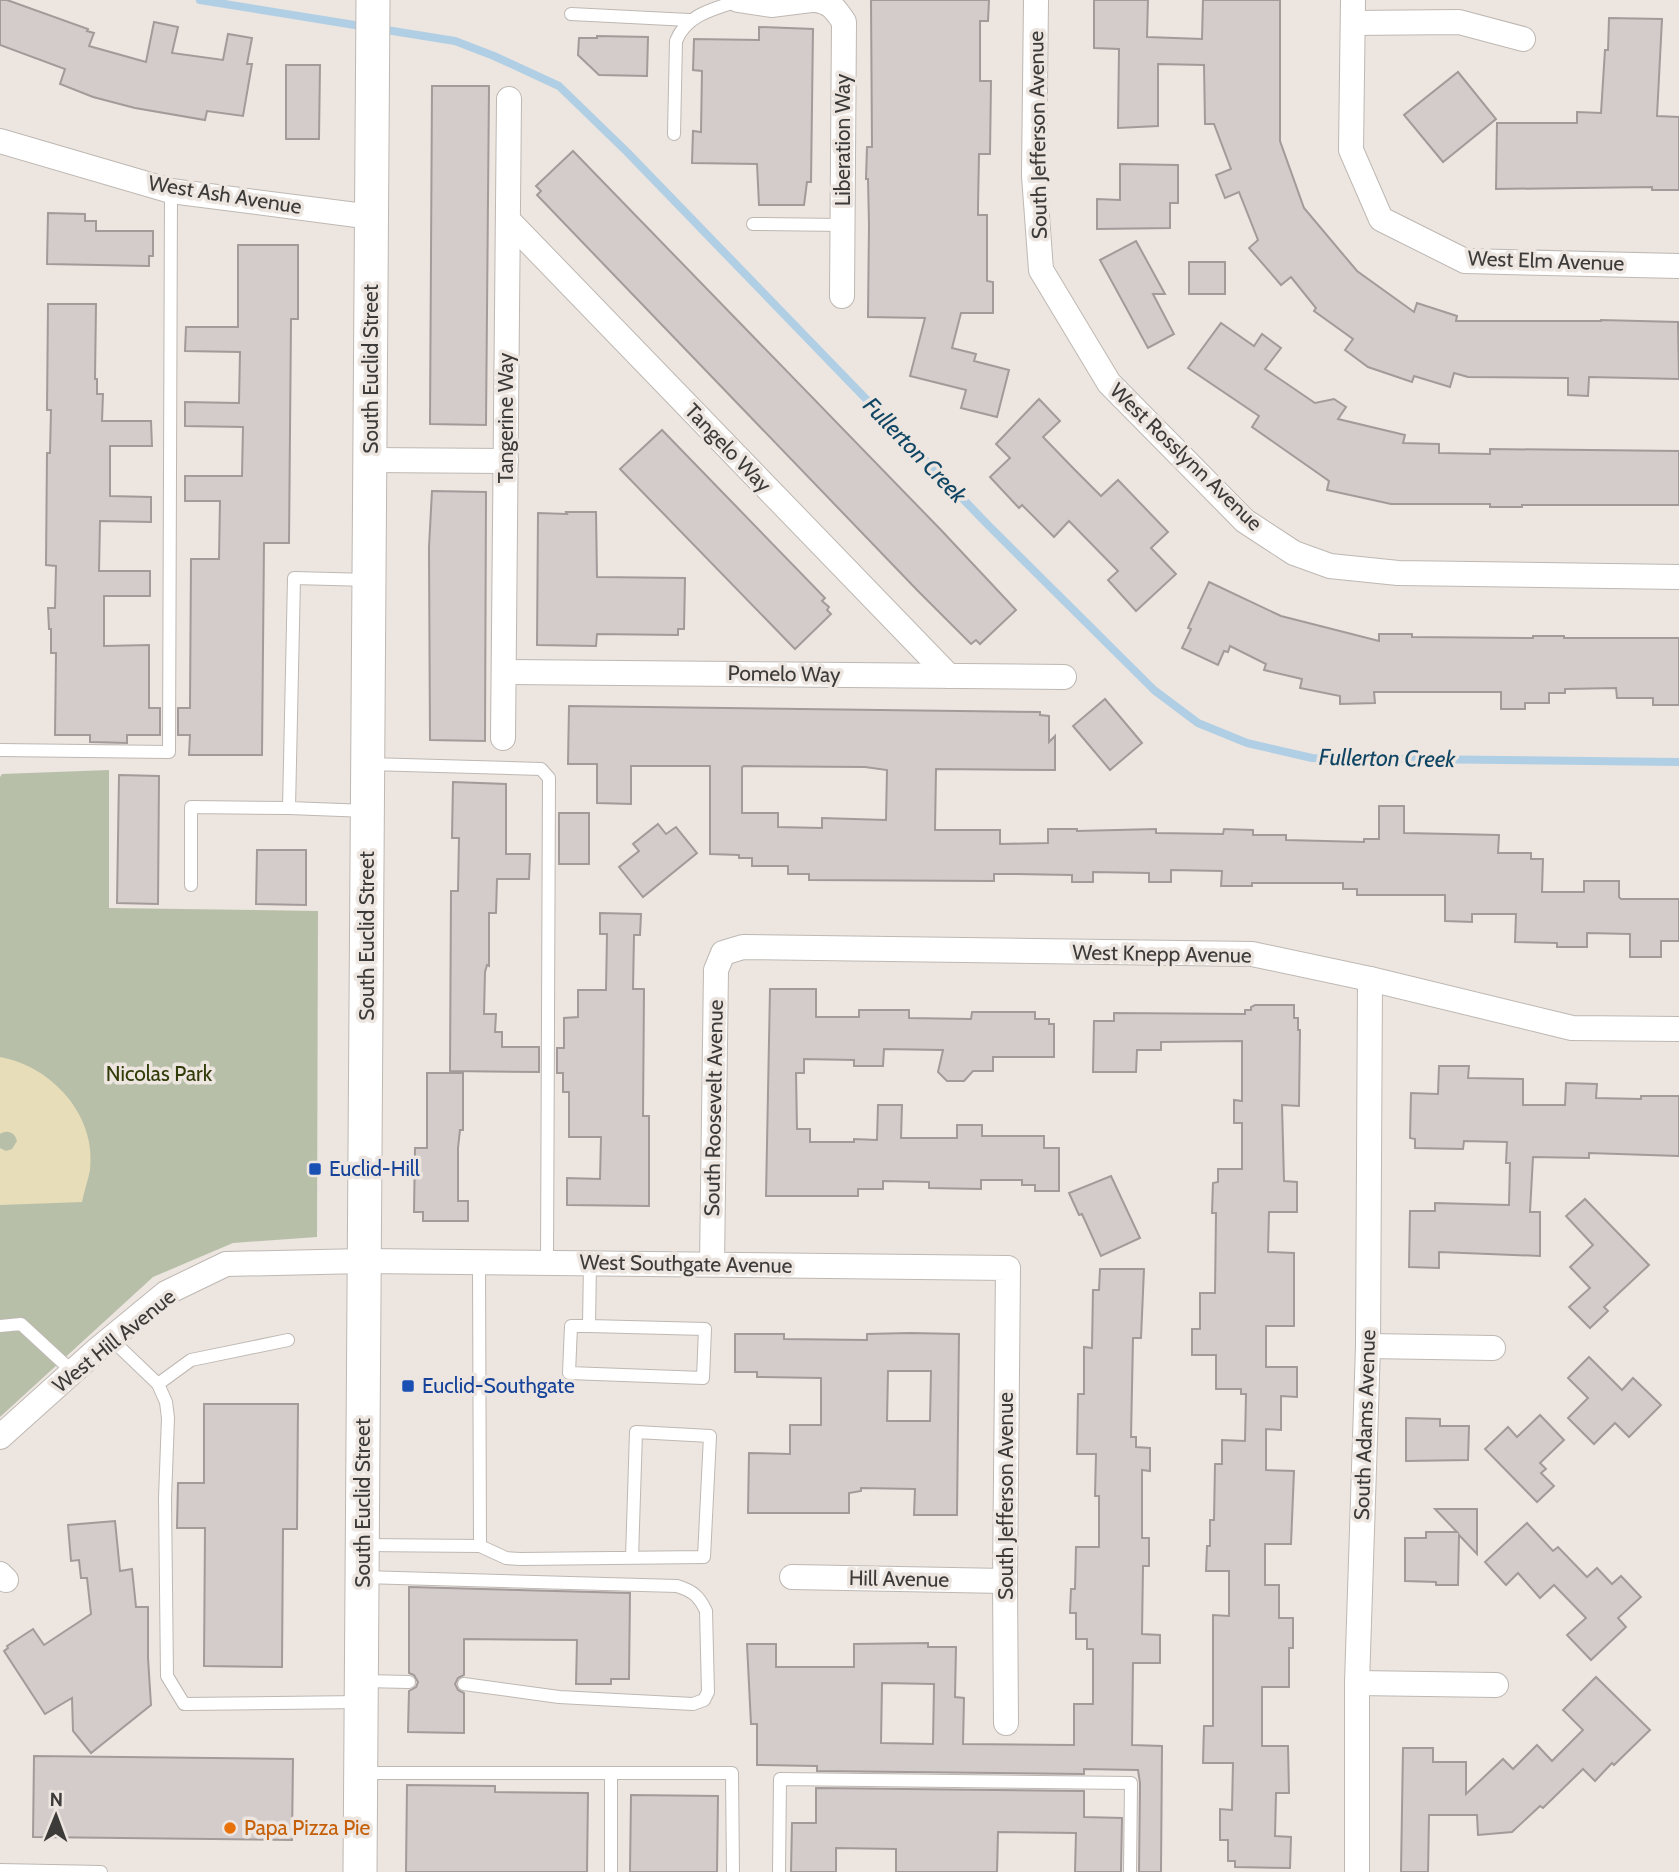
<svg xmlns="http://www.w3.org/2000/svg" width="1679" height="1872" font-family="Cabin,sans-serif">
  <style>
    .green { fill: #b8bfa9 }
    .sand { fill: #e7ddb8 }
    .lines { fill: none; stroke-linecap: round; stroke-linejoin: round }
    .stream { stroke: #b1cfe4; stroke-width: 8 }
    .building { fill: #d4cbcb; stroke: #a39a9a; stroke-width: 2; fill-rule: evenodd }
    .lane-casing { stroke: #beb8b3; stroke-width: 14 }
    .street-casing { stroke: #beb8b3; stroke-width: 26 }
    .secondary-casing { stroke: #beb8b3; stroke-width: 35 }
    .lane { stroke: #fff; stroke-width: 12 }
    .street { stroke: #fff; stroke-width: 24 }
    .secondary { stroke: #fff; stroke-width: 33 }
    .transit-dot { fill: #1a4fb4; stroke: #ece5e0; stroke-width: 2.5 }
    .food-dot { fill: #e8710a; stroke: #ece5e0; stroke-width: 2.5 }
    .labels { text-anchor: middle; stroke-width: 7; stroke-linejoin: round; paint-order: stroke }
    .street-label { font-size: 21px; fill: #3d3b39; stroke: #ece5e0 }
    .park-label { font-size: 21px; fill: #303b07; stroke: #ece5e0 }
    .transit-label { font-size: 21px; fill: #164399; stroke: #ece5e0; text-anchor: start }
    .food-label { font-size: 21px; fill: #c56008; stroke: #ece5e0; text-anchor: start }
    .water-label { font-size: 23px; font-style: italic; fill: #0f4563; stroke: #ece5e0 }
  </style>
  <rect width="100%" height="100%" fill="#ece5e0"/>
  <path class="green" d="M109,770V908L318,911L317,1237L233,1243L153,1277L0,1417V777L2,774Z"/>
  <path class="sand" d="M0,1057C51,1066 97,1115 90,1170C88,1181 84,1191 82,1202L0,1205V1148L6,1151L12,1149L17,1141C15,1133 8,1129 0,1134Z"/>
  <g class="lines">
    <g class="stream">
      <path d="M200,0L367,27"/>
      <path d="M380,29L455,41L494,56L559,86L627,152L990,527L1154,690L1198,723L1247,743L1312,758L1679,762"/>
    </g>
  </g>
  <g class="building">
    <path d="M0,0H7L88,29L87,31L94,33L89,46L146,62L154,22L178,27L172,53L223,60L228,34L252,38L247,64H252L243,116L207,111L205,120L135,108L93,97L60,84L65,69L0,45Z"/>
    <path d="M871,0H989L988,21H980V81H991L990,154H979L978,206V215H987V281L993,282V313H961L952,348L976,354L974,361L1009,370L997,417L961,408L966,390L910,376L925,318L868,317L869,225L868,179H866L867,147H872Z"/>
    <path d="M1094,0H1148L1147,37L1202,39L1203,0H1280V141L1304,208L1357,271L1414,312L1417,303L1457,316L1456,321H1601V320L1678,322L1679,379L1589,377L1588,396L1568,395V378L1468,377L1454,373L1450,387L1414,376L1412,382L1368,367L1345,350L1353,339L1314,311L1316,308L1291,277L1281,285L1249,248L1258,240L1239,192L1225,198L1216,175L1231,169L1214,124H1205L1204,65L1158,64V126L1118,128L1119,49L1094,48Z"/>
    <path d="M1609,18L1662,19L1657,116L1679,117V190H1652V187L1496,189L1497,123H1577V112L1601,113L1605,50H1608Z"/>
    <path d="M759,27L813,29L811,182H807L804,205H759L757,164L692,163L693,131L701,132L702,71L693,70L694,39L759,40Z"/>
    <path d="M597,36L648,37L647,76L599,75L578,55L579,38H597Z"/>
    <path d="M286,65H320L319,139H286Z"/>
    <path d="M1458,72L1496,119L1443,162L1404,115Z"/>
    <path d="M432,86H489L486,425L430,424Z"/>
    <path d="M573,151L941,530L1016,610L980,644L976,640L971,644L918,591L537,195L541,191L536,186Z"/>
    <path d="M1120,164L1178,165V203H1170V228L1097,229V199L1120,200Z"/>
    <path d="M48,213L85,214V221H96V231H153V256H149V266L47,264Z"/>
    <path d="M1136,241L1165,294H1153L1174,334L1148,348L1100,260Z"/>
    <path d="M238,245H298V319H291L289,543H264L262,755H189L190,735H178V708H190L191,559H219L220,501H185V476H242L243,427L185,426V402L239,403L240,352L185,351L186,327H238Z"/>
    <rect x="1189" y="262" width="36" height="32"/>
    <path d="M48,304H96L95,379H97V394H103L102,421H151L152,446H110V496L151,497V522L100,521L99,571H150V596H104V646L149,645V708H160V735H127V743L90,742V735H55L56,653H51V629H49L48,608H55L56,566L46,565L47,453H50L51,410H47Z"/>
    <path d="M1221,323L1254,346L1262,334L1281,348L1265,369L1315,403L1334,399L1346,407L1338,419L1405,435L1403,443L1439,444V453L1490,454V449L1679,451V505H1522V507H1490V504H1391L1327,490L1329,481L1252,427L1259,416L1188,368Z"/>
    <path d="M1039,399L1060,421L1043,437L1074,469L1101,496L1118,480L1168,532L1151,548L1176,574L1136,611L1108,580L1118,571L1069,521L1054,537L1022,505L1019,508L990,477L1010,458L996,444Z"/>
    <path d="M662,430L825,598L822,601L829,607L827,610L831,614L795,649L620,469Z"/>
    <path d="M432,491L486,492L485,741L430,740L429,547Z"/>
    <path d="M566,512H596L597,577L685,578L684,629H678V635L597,634L596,646L537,645L538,513L567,514Z"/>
    <path d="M1209,582L1281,616L1379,641V634H1412V637L1533,638V636H1564V638H1679V705H1653V698H1617L1616,688L1565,689V693H1549V703H1525V709H1501V692H1374L1375,703L1340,704V696L1300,688L1302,679L1264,670L1266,664L1230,646L1228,652L1224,651L1218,665L1182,648L1191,629L1188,628Z"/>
    <path d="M1105,699L1142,743L1110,770L1073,726Z"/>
    <path d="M569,706L1040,712V715L1049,716V742L1055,736V770L936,769L935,830H1000V844L1048,843V829H1077V831L1156,829V833L1223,834L1224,829L1253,830V835H1286V840L1364,842V839H1379V806H1404V833L1499,835L1498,853H1531V859H1543L1542,892H1584V881H1619V897L1621,899H1679V941H1661V957H1630V934L1587,933V947H1557V943L1515,942L1516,914H1472V922L1445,921V895H1357V889H1343V883H1252V886H1221L1222,871L1171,870V882H1149V873L1093,872V882H1072V875L1015,874H994V881L809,880V874H788V866H752V858H739V855L710,854V766H631V804L597,803V764H568ZM744,766L865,767L887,770L886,820L822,818V828L778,827V813H742V767Z"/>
    <path d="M119,775L159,776L158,904L117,903Z"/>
    <path d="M453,782L506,784V854H530L529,879H497L496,913H489V966L487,965L485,972L484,1014H496L495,1032H502V1047H539V1072L450,1071L451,891H458L459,838H452Z"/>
    <rect x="559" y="813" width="30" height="51"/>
    <path d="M658,824L666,834L676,827L697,853L643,897L619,867L639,851L633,844Z"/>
    <path d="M257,850H306V905L256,904Z"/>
    <path d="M600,913L641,914L640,935H634L633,989H644L643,1116H649V1206L567,1205V1178L600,1179L601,1137H569V1092H563V1073H557V1048H564V1018L578,1017V990H606L607,934H600Z"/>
    <path d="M770,989H816V1017H859V1010H909V1018L971,1019L972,1012H1035V1019H1049V1024H1054V1057H993V1071H973L964,1081H947L938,1072L943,1050L884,1049L883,1066H854V1060L804,1059V1073H796L797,1129H810V1142H854V1139L877,1140L878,1105H902L901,1138H957V1125H982V1136H1044V1148H1059V1191H1035V1185H1022V1180H981V1189L929,1188V1182L883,1181V1189H858V1196H766Z"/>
    <path d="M1255,1005H1294V1018H1298V1030H1300L1299,1106L1282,1105L1284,1181L1297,1182V1212H1269L1268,1252L1294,1253V1326H1266V1367H1297V1397L1281,1396V1430L1266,1429V1470L1294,1471L1291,1544H1265V1585H1279V1618H1293V1648H1289V1687H1262V1746H1288L1289,1793H1276L1275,1836L1291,1837L1290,1868L1235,1867V1861H1228V1840H1220V1809L1232,1810L1233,1763H1203L1204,1726H1213V1615L1229,1616V1571H1206L1207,1546H1210V1520H1214L1215,1464H1222V1440L1245,1441L1246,1394H1241V1389H1216V1355H1192V1329H1200V1293H1215L1216,1213H1212L1213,1183L1218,1182V1169H1242V1123H1234V1100L1242,1101V1041L1161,1042V1050H1137L1136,1072H1093L1094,1021H1114V1013L1245,1014V1010H1251V1007Z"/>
    <path d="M1439,1066H1469L1468,1078L1523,1079V1105H1565L1566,1083L1597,1084L1596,1098L1641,1099V1096H1679V1156L1589,1153V1158L1533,1157L1530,1212H1540V1256L1439,1252V1268L1409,1267L1410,1211H1435V1203L1509,1205L1510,1163H1506L1507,1142L1464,1141L1463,1149L1415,1148V1139L1410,1138L1411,1093L1438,1094Z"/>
    <path d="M427,1073H463V1130H460L458,1148V1201H468V1221H423V1212H414L415,1148H427Z"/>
    <path d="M1111,1176L1140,1238L1101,1256L1082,1214L1079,1215L1069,1193Z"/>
    <path d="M1585,1199L1649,1265L1604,1307L1608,1311L1590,1328L1569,1307L1590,1288L1570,1267L1593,1245L1566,1216Z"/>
    <path d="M1100,1269H1144L1141,1338H1133L1131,1437H1136V1447L1150,1448V1471L1142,1470V1538H1149V1566H1143L1142,1634L1160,1635V1663H1133L1132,1745L1162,1746L1161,1872H1139L1140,1783L1138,1770L1084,1769V1774L817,1771V1766L757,1765V1724H751L747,1644H776V1667H854V1644L928,1643V1647H956L955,1697L964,1698L963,1744L1074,1745V1704H1093V1649H1087V1639H1076V1613H1070L1071,1589H1075L1076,1547H1099V1496H1095L1096,1454H1077L1078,1394H1084V1347L1092,1348L1093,1290H1099ZM882,1683L934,1684L933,1744L881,1743Z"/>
    <path d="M910,1333L959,1334L957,1515H914L915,1489L861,1488V1491L849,1493V1513H748L749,1453L790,1454V1425H821V1378L757,1377V1372H735V1334H784V1339L867,1340V1334ZM888,1371H931L930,1421H887Z"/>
    <path d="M1589,1357L1622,1390L1633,1378L1661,1405L1629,1437L1615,1423L1594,1444L1568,1418L1588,1398L1568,1378Z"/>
    <path d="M204,1404H298L297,1529H283L282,1667L204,1666L205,1528H177L178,1483H204Z"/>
    <path d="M1540,1415L1564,1440L1540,1463L1546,1469L1541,1473L1554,1486L1537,1502L1485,1449L1508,1427L1517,1437Z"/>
    <path d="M1406,1418L1440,1419V1426H1469L1468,1460L1406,1461Z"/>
    <path d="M1435,1509H1477V1554L1459,1535L1458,1585H1436V1582L1405,1581V1538H1426V1532H1457Z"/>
    <path d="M115,1521L120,1571L132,1569L136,1607H148V1658L151,1705L91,1753L73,1731L72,1698L45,1714L4,1651L8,1648L7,1646L33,1629L44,1645L91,1614L87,1578H81L79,1560L71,1561L68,1525Z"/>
    <path d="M1527,1523L1553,1551L1558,1547L1587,1577L1597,1568L1612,1584L1621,1576L1641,1597L1618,1618L1626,1627L1591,1660L1567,1635L1586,1618L1554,1585L1540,1598L1518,1573L1506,1585L1485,1562Z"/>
    <path d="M409,1587L630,1593L629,1679H611V1684H576L577,1640L464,1639V1675L458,1678L455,1684L458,1690L464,1693V1733L408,1732L409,1691L416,1687L418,1682L414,1675L409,1673Z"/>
    <path d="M1596,1677L1650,1730L1614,1765L1612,1763L1595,1781L1583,1769L1543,1808L1540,1806L1512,1832L1478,1835L1477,1815H1429L1428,1872H1401L1403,1748H1433V1762H1466V1794L1503,1759L1513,1769L1537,1745L1552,1761L1583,1730L1563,1710Z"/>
    <path d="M34,1756L293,1759L292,1840L33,1837Z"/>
    <path d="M407,1785L495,1786V1792L588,1793L587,1872H406Z"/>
    <path d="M816,1788L1084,1791V1817L1122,1818L1121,1872H1075L1076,1833L998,1832L997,1872H896V1849L836,1848V1872H791L792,1823H816Z"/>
    <path d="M631,1795L718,1796L717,1872H630Z"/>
  </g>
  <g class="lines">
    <defs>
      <g id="lane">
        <path d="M571,14L689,20"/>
        <path d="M674,134L676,41C686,15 713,9 738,1"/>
        <path d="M753,224L842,225"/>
        <path d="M0,750L169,752L171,191"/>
        <path d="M369,764L541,769L549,778L547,1263"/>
        <path d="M367,811L289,808L294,578L369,580"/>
        <path d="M191,885V807L289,808"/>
        <path d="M479,1262L480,1546"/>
        <path d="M0,1326L21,1324L73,1372"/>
        <path d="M589,1326H571L569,1373L703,1378L705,1329L589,1326L590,1263"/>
        <path d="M111,1339L158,1384L166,1402L168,1418L165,1498L167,1676L184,1704L361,1702"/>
        <path d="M158,1384L191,1360L288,1340"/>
        <path d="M363,1545L480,1546L506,1558L520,1559L704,1557L710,1436L636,1432L632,1558"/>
        <path d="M363,1577L677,1586C693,1591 699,1596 706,1611L708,1692L704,1700L693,1704L559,1697L464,1684"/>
        <path d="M364,1681L409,1682"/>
        <path d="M361,1773H732L733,1872"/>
        <path d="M0,1872V1870L101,1872"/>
        <path d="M611,1872V1773"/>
        <path d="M779,1872L780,1779L1131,1783L1130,1872"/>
      </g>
      <g id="street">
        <path d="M738,0L771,5L811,0"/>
        <path d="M816,0C831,2 836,10 844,22L842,296"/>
        <path d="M1036,0L1034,176L1041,270L1109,383L1245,521L1294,553L1330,566L1398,573L1679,577"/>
        <path d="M1353,0L1351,150L1381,219L1465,261L1679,266"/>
        <path d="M1353,23L1459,22L1523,39"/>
        <path d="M0,141L171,191L372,217"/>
        <path d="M508,220L949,676"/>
        <path d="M370,460L506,461"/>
        <path d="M504,672L1064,677"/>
        <path d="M503,738L509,99"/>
        <path d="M712,1264L716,970L723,953L743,947L1252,954L1370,979L1572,1028L1679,1029"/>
        <path d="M1368,1346L1493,1348"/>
        <path d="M0,1437L98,1349L166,1293L226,1264L364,1261L1008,1268L1005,1581L1006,1723"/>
        <path d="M0,1574L6,1580"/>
        <path d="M792,1577L1005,1581"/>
        <path d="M1357,1683L1496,1685"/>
        <path d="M1357,1872V1683L1368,1346L1370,979"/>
      </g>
      <path id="secondary" d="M360,1872L373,0"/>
    </defs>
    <use href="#lane" class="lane-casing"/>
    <use href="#street" class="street-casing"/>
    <use href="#secondary" class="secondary-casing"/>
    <use href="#lane" class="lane"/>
    <use href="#street" class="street"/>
    <use href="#secondary" class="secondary"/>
  </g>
  <g class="transit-dot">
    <rect x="308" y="1162" width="14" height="14" rx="3.5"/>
    <rect x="401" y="1379" width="14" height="14" rx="3.5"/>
  </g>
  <circle class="food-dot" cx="230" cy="1828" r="7"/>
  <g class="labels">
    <g class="street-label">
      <text transform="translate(1038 135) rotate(-91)" y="7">South Jefferson Avenue</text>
      <text transform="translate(843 140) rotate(-90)" y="7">Liberation Way</text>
      <text transform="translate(225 195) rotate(9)" y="7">West Ash Avenue</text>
      <text transform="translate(1546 261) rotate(2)" y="7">West Elm Avenue</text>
      <text transform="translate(371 369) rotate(-90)" y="7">South Euclid Street</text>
      <text transform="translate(506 418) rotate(-90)" y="7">Tangerine Way</text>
      <text transform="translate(728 448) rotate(46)" y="7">Tangelo Way</text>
      <text transform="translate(1186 457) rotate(44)" y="7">West Rosslynn Avenue</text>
      <text transform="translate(784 674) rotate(1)" y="7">Pomelo Way</text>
      <text transform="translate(367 936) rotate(-90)" y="7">South Euclid Street</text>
      <text transform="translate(1162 954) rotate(1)" y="7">West Knepp Avenue</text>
      <text transform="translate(714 1108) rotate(-89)" y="7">South Roosevelt Avenue</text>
      <text transform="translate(686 1264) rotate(1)" y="7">West Southgate Avenue</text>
      <text transform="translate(114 1341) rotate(-39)" y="7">West Hill Avenue</text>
      <text transform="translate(1365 1425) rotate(-88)" y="7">South Adams Avenue</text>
      <text transform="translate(1006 1496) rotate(-90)" y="7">South Jefferson Avenue</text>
      <text transform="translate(363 1503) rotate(-90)" y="7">South Euclid Street</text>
      <text transform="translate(899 1579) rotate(1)" y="7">Hill Avenue</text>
    </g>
    <g class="park-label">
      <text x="159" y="1081">Nicolas Park</text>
    </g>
    <g class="transit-label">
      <text x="329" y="1176">Euclid-Hill</text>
      <text x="422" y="1393">Euclid-Southgate</text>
    </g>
    <g class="food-label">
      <text x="244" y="1835">Papa Pizza Pie</text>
    </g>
    <g class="water-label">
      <text transform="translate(915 450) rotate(46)" y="8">Fullerton Creek</text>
      <text transform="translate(1387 758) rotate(1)" y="8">Fullerton Creek</text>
    </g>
  </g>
  <g transform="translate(56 1816) rotate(1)" stroke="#ece5e0" stroke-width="5" paint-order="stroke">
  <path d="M0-5L12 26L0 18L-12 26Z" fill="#3d3b39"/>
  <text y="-10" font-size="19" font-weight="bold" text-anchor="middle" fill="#3d3b39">N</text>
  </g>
</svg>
